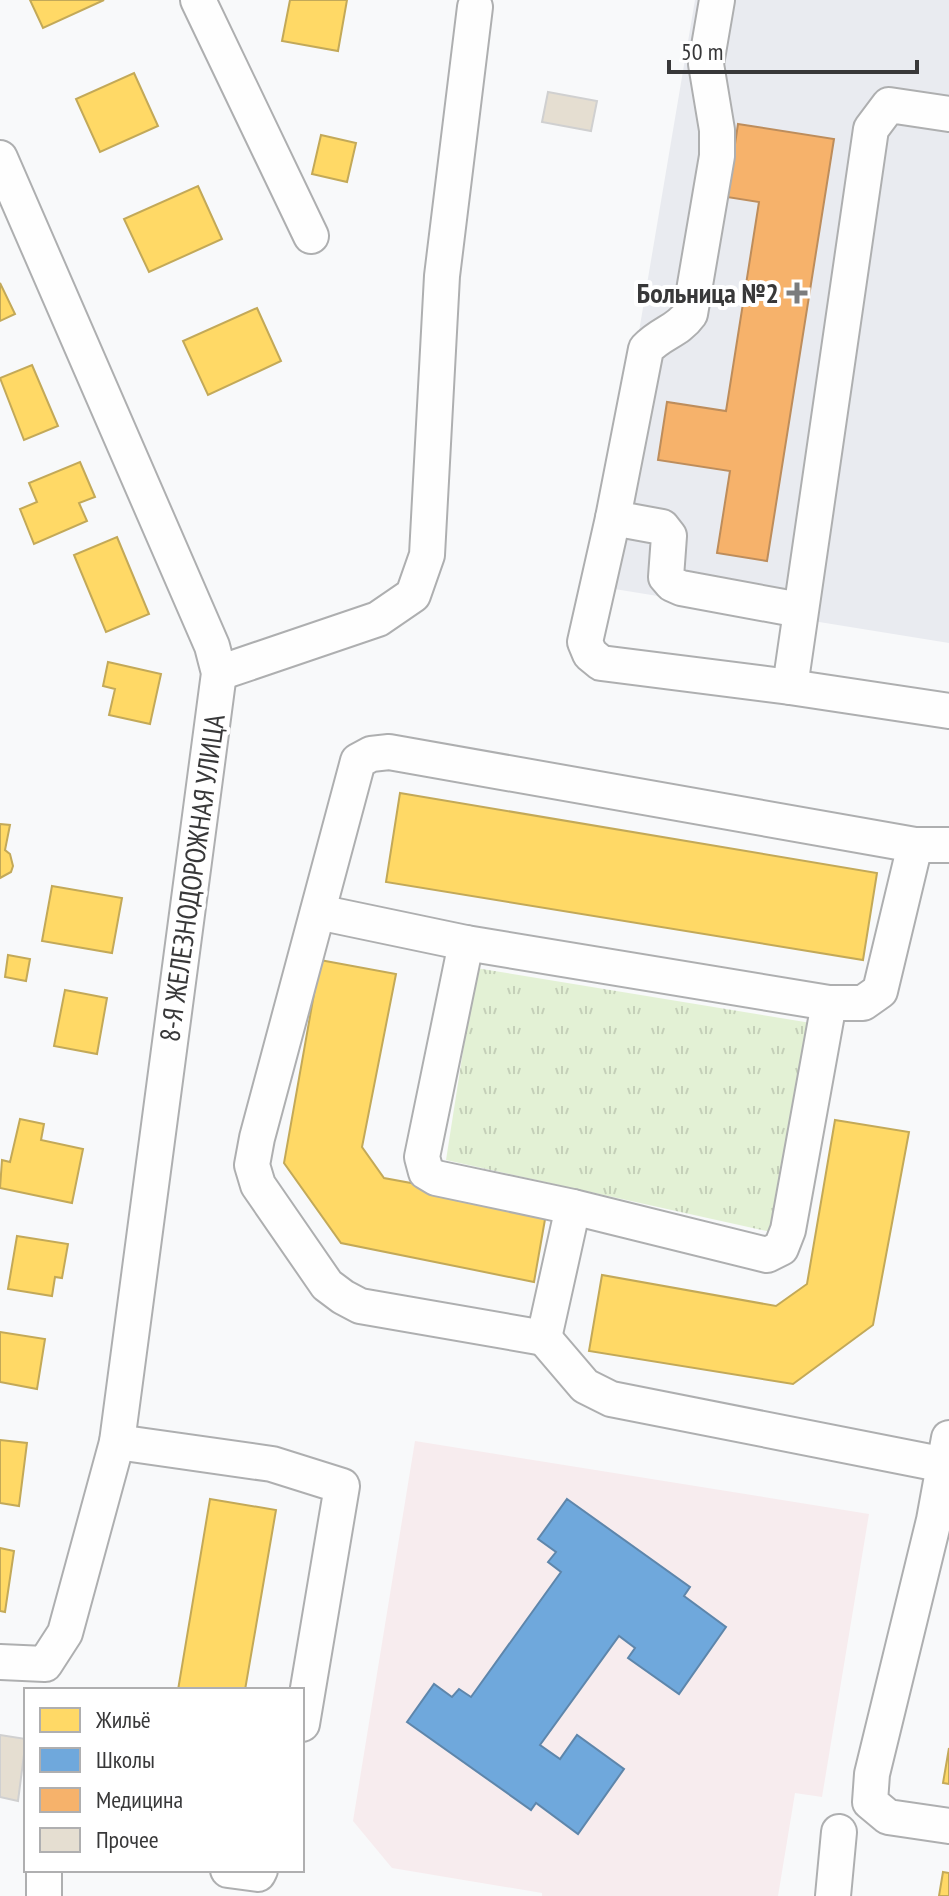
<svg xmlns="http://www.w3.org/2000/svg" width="949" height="1896" font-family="'PT Sans Narrow',sans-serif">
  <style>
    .built { fill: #e9ebf0 }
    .education { fill: #f7ecee }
    .grass { fill: url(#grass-tufts) }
    .homes { fill: #ffd966; stroke: #c3a958; stroke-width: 2 }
    .schools { fill: #6fa8dc; stroke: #5e86ab; stroke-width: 2 }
    .health { fill: #f6b26b; stroke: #bd8d5c; stroke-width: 2 }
    .building { fill: #e5ded1; stroke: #d0d0d0; stroke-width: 2 }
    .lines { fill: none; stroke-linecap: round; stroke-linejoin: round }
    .minor-casing { stroke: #aeafb0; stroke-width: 38 }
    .minor { stroke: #fefefe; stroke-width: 34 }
    .poi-dot { fill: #7b7c7d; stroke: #fff; stroke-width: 3 }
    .labels { text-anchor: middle; stroke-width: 8; stroke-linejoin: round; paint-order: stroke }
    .poi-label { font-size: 28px; font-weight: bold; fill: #383839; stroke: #fff; text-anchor: end }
    .street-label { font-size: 28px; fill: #383839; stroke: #fff }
  </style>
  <defs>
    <pattern id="grass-tufts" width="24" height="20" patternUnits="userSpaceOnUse" patternTransform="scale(2)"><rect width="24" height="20" fill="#e3f1d5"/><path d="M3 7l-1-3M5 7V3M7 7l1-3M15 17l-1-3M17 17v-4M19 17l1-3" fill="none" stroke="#c4cfb8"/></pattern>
  </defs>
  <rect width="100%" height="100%" fill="#f8f9fa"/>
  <path class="built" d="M695,0H949V643L596,586Z"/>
  <path class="education" d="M415,1441L869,1514L822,1797L795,1793L778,1896H542V1893L392,1868L353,1821Z"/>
  <path class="grass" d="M476,968L811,1023L771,1232L446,1160Z"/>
  <g class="homes">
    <path d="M30,0H104L43,28Z"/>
    <path d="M290,0H347L338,51L282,41Z"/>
    <path d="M134,73L158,126L100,152L76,99Z"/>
    <path d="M321,135L356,143L347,182L312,174Z"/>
    <path d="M198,186L222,239L149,272L124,219Z"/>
    <path d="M0,283L15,314L0,321Z"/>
    <path d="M257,308L281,361L208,395L183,341Z"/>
    <path d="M32,365L58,426L24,440L0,378Z"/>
    <path d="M80,462L95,497L79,503L87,521L34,544L20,509L37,502L29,483Z"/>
    <path d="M117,537L149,614L106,632L74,555Z"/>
    <path d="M108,662L161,674L150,724L109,715L115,689L103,686Z"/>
    <path d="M400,793L877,873L863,960L386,882Z"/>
    <path d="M0,824L10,825L5,850L10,854L13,866L11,872L0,878Z"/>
    <path d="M52,886L122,898L112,953L42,941Z"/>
    <path d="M8,955L30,959L26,981L5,977Z"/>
    <path d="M320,960L396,974L362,1147L384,1178L547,1208L534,1282L341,1243L284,1163Z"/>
    <path d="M65,990L107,998L97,1054L54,1046Z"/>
    <path d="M20,1119L44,1124L41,1140L83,1149L72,1203L0,1188L2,1160L10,1162Z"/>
    <path d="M835,1120L909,1132L873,1325L793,1384L589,1351L602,1275L776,1306L807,1284Z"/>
    <path d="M17,1236L68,1244L62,1278L55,1277L52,1296L8,1289Z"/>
    <path d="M0,1332L45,1339L37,1389L0,1382Z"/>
    <path d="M0,1440L27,1443L19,1506L0,1503Z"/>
    <path d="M210,1499L276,1510L245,1690H178Z"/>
    <path d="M0,1548L14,1551L5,1612L0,1611Z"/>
    <path d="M949,1748V1784L943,1783Z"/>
    <path d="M943,1872L949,1873V1896H939Z"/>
  </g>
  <path class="schools" d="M567,1499L690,1587L684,1596L726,1627L679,1694L628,1658L635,1648L619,1636L540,1745L560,1759L577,1735L624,1769L578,1834L536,1803L531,1810L407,1722L434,1684L452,1697L459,1689L471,1697L561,1572L548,1562L556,1552L538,1539Z"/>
  <path class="health" d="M738,124L834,139L767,561L717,553L730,471L658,460L667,402L726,411L759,202L727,197Z"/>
  <g class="building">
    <path d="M548,92L597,101L591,131L542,122Z"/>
    <path d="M0,1735L26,1739L18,1801L0,1797Z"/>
  </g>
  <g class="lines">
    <defs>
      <g id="minor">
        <path d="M198,0L311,236"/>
        <path d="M717,0L706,64L717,130V156L690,314C677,332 662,332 646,349L613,518L585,642L590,654L601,663L790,687L949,711"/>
        <path d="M0,158L212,646L219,673L117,1442L65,1633L45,1664L0,1662"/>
        <path d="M613,518L662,527L669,536L666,577L672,584L681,588L800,610"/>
        <path d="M219,673L378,619L413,595L427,555L442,276L475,7"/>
        <path d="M790,687L871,129L889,105L949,114"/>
        <path d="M318,912L466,943L829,1003H863L880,991L915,845"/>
        <path d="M466,943L422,1157L426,1172L436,1178L573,1207L767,1255L781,1248L788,1230L829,1003"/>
        <path d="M573,1207L544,1338L360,1306L343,1297L327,1285L258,1185L252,1165L257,1138L358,761L371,754L389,752L915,845H949"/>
        <path d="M544,1338L585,1386L611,1399L945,1465"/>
        <path d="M949,1438L934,1520L872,1774L870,1802L888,1817L949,1826"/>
        <path d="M117,1442L272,1464L342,1486L302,1724"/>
        <path d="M228,1870L258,1874L260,1870"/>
        <path d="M44,1896V1870"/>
        <path d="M833,1896L839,1832"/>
      </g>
    </defs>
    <use href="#minor" class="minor-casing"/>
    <use href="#minor" class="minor"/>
  </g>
  <path class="poi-dot" d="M793 281h8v8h8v8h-8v8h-8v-8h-8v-8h8z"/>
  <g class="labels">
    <g class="poi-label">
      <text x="779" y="303">Больница №2</text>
    </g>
    <g class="street-label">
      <text transform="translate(192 878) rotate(-82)" y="10">8-Я ЖЕЛЕЗНОДОРОЖНАЯ УЛИЦА</text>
    </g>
  </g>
  <rect x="24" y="1688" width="280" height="184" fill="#ffffff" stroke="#afafb0" stroke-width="2"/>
  <rect x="40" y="1708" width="40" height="24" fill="#ffd966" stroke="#afafb0" stroke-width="2"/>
  <text x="96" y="1728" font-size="24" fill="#383839">Жильё</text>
  <rect x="40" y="1748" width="40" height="24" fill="#6fa8dc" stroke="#afafb0" stroke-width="2"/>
  <text x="96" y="1768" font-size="24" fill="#383839">Школы</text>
  <rect x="40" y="1788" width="40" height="24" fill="#f6b26b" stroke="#afafb0" stroke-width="2"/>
  <text x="96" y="1808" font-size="24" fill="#383839">Медицина</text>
  <rect x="40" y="1828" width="40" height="24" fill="#e5ded1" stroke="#afafb0" stroke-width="2"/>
  <text x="96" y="1848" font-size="24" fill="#383839">Прочее</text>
  <path d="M669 60v12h248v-12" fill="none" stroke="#383839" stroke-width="4"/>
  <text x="681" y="60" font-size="24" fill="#383839" stroke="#ffffff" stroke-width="6" paint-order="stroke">50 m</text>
</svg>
